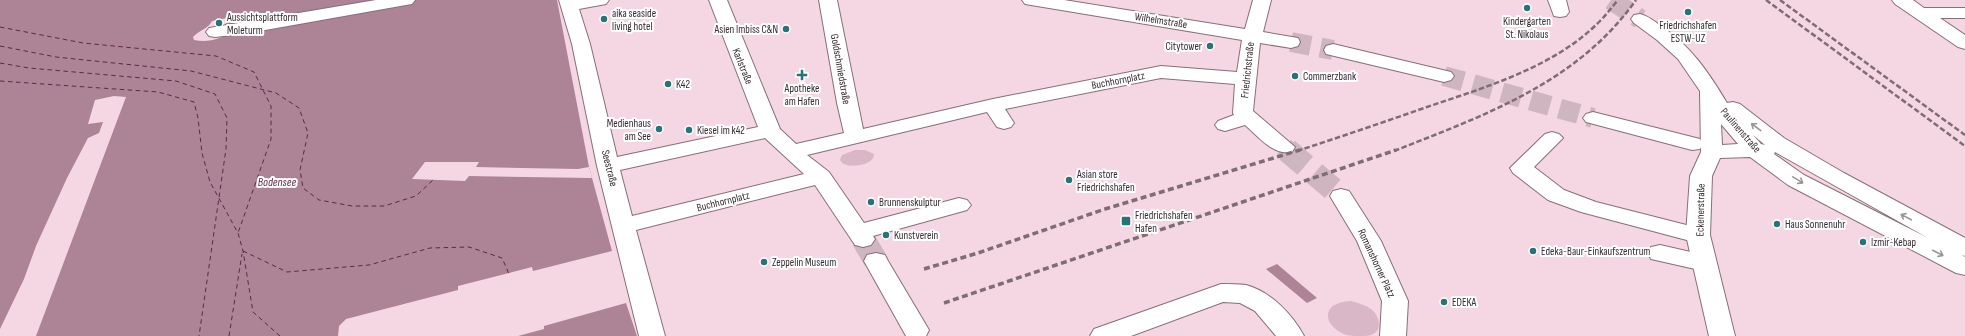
<svg xmlns="http://www.w3.org/2000/svg" width="1965" height="336" font-family="'Sofia Sans Condensed',sans-serif">
  <style>
    .green { fill: #dab7c6 }
    .water { fill: #ad8396 }
    .pier { fill: #f5d7e3 }
    .lines { fill: none; stroke-linecap: round; stroke-linejoin: round }
    .ferry { stroke: #5f2844; stroke-width: 1; stroke-dasharray: 4.5 3.5; stroke-linecap: butt }
    .minor-tunnel-far1 { stroke: #cfb5bf; stroke-width: 20; stroke-dasharray: 20 10; stroke-linecap: butt }
    .minor-tunnel { stroke: #cfb5bf; stroke-width: 24; stroke-dasharray: 24 12; stroke-linecap: butt }
    .major-tunnel { stroke: #cfb5bf; stroke-width: 20; stroke-dasharray: 20 10; stroke-linecap: butt }
    .minor-casing { stroke: #886e79; stroke-width: 2 }
    .major-casing { stroke: #886e79; stroke-width: 2 }
    .minor { fill: #fff; fill-rule: evenodd }
    .major { fill: #fff; fill-rule: evenodd }
    .rail-far1 { stroke: #7f6d75; stroke-width: 2.5; stroke-dasharray: 5.5 2.5; stroke-linecap: butt }
    .rail { stroke: #7f6d75; stroke-width: 3.5; stroke-dasharray: 6 3.5; stroke-linecap: butt }
    .oneway { stroke: #9a9598 }
    .poi-dot { fill: #297376; stroke: #fff; stroke-width: 1.5 }
    .labels { text-anchor: middle; stroke-width: 4; stroke-linejoin: round; paint-order: stroke }
    .poi-label { font-size: 11px; fill: #362b30; stroke: #fff; text-anchor: start }
    .street-label { font-size: 11px; fill: #362b30; stroke: #fff }
    .water-label { font-size: 12px; font-style: italic; fill: #5f2844; stroke: #fff }
  </style>
  <rect width="100%" height="100%" fill="#f5d7e3"/>
  <g class="green">
    <path d="M855,150H865L874,154C874,166 849,168 842,163L840,160L842,155Z"/>
    <path d="M1351,301C1358,303 1365,305 1371,309C1383,319 1382,336 1364,336C1358,336 1351,336 1346,335C1321,325 1321,302 1351,301Z"/>
  </g>
  <g class="water">
    <path d="M0,0H382L225,27L227,18L212,21C208,29 199,30 193,37L194,40C205,42 217,41 226,34L416,0H557L589,167L612,251L533,271L532,267L458,286V290L346,319L339,326L338,336H36L126,97L114,96L95,100L88,124L103,122L99,133L88,138L67,178L36,246L24,279L0,329Z"/>
    <path d="M1277,264L1317,298L1307,303L1266,269Z"/>
    <path d="M626,303L637,336H518L544,329V326Z"/>
  </g>
  <path class="pier" d="M425,162H479L476,167L578,169L589,167L592,178L469,176L465,181L412,179Z"/>
  <g class="lines">
    <g class="ferry">
      <path d="M0,27L83,43L216,56L254,72L271,106V139L238,233"/>
      <path d="M0,46L56,57L191,71L276,93L299,108L308,133L300,170L303,188L319,200L352,206H384L416,196L433,180"/>
      <path d="M0,63L29,68L176,81L215,94L227,118L226,149L199,336"/>
      <path d="M0,81L158,92L194,102L198,118L202,153L210,182L238,233L243,251L253,312L280,336"/>
      <path d="M243,251L287,272L369,265L430,248L469,247L502,258L509,274"/>
      <path d="M229,336L242,254"/>
    </g>
    <g class="minor-tunnel-far1">
      <path d="M1291,42L1333,50"/>
      <path d="M1444,76L1593,118"/>
      <path d="M1284,147L1288,151"/>
    </g>
    <g class="minor-tunnel">
      <path d="M1287,150L1341,196"/>
      <path d="M863,239L876,261"/>
    </g>
    <path class="major-tunnel" d="M1611,0L1640,19"/>
    <defs>
      <g id="minor">
        <path d="M376,0H415L412,4L406,5L249,33L215,37L209,36L206,32L209,28Z"/>
        <path d="M559,0H609L606,4L579,9L590,44L617,157L758,127L709,0H727L780,129L796,144L844,133L837,103L819,0H837L863,129L993,99L1161,66L1237,72L1242,40L1031,5L1025,4L1022,0H1064L1245,29L1253,0H1271L1263,32L1298,38L1300,42L1298,46L1291,48L1260,43L1253,111L1295,147L1292,152C1273,156 1258,136 1245,125L1225,131L1218,129L1215,125L1218,121L1234,115L1233,113L1235,84L1161,78L1005,109L1014,123L1011,127L1004,129L997,127L987,112L807,155L829,172L864,223L959,198L967,200L971,205L967,210L873,236L875,239L871,245L863,247L855,245L815,185L636,230L665,336H639L597,166L572,44ZM765,138L804,174L632,216L620,170Z"/>
        <path d="M1548,0H1566L1569,12L1566,16L1560,17L1554,16Z"/>
        <path d="M1892,0H1913L1924,8H1965V18H1940L1965,35V49L1958,47L1895,4Z"/>
        <path d="M1333,44L1451,72L1454,76L1451,80L1444,82L1326,54L1324,50L1326,46Z"/>
        <path d="M1593,112L1700,139L1703,144L1700,149L1692,150L1586,122L1583,118L1586,114Z"/>
        <path d="M1552,132L1559,134L1563,138L1534,167L1564,190L1596,202L1706,230L1710,235L1706,240L1698,243L1581,212L1548,200L1513,173L1510,168L1545,134Z"/>
        <path d="M1341,189L1349,191L1381,241L1408,301L1406,336H1380L1382,301L1357,241L1330,196L1333,191Z"/>
        <path d="M1660,245L1713,257L1716,263L1713,269L1704,271L1651,259L1648,253L1651,247Z"/>
        <path d="M876,253L885,255L888,261L929,330L926,336H906L864,261L867,255Z"/>
        <path d="M1221,284C1229,284 1238,284 1246,285C1270,291 1293,315 1304,336H1276L1255,311L1240,303L1223,302L1131,336H1090L1094,329Z"/>
      </g>
      <path id="major" d="M1640,14C1648,16 1654,21 1661,26C1691,46 1709,73 1727,103L1733,102L1740,104L1784,138L1844,173L1965,238V256L1962,255L1965,257V275L1956,273L1788,185L1750,157L1720,158L1712,176L1710,235L1735,336H1709L1686,235L1690,176L1701,152L1700,91L1678,59L1657,40L1634,23L1631,19L1634,15ZM1721,124L1738,144L1722,145ZM1753,135L1765,145L1761,144ZM1775,152L1928,238L1804,175L1774,154Z"/>
    </defs>
    <use href="#minor" class="minor-casing"/>
    <use href="#major" class="major-casing"/>
    <use href="#minor" class="minor"/>
    <use href="#major" class="major"/>
    <g class="rail-far1">
      <path d="M1766,0L1965,146"/>
      <path d="M1780,0L1965,135"/>
      <path d="M1297,151C1340,137 1384,122 1427,107C1486,87 1555,67 1600,21C1607,14 1612,7 1618,0"/>
      <path d="M1394,151C1485,115 1577,83 1636,0"/>
    </g>
    <g class="rail">
      <path d="M924,269L978,253L1105,209L1300,150"/>
      <path d="M944,303L1396,150"/>
    </g>
  </g>
  <defs><path id="oneway-shaft" d="M-6 0H5M1.5-3L5.5 0L1.5 3" fill="none" stroke-width="1.6" stroke-linecap="round" stroke-linejoin="round"/></defs>
  <g class="oneway">
    <use href="#oneway-shaft" transform="translate(1756 127) rotate(-143)"/>
    <use href="#oneway-shaft" transform="translate(1798 180) rotate(31)"/>
    <use href="#oneway-shaft" transform="translate(1906 217) rotate(-152)"/>
    <use href="#oneway-shaft" transform="translate(1938 253) rotate(27)"/>
  </g>
  <g class="poi-dot">
    <circle cx="1527" cy="8" r="4"/>
    <circle cx="1688" cy="12" r="4"/>
    <circle cx="604" cy="19" r="4"/>
    <circle cx="219" cy="23" r="4"/>
    <circle cx="786" cy="29" r="4"/>
    <circle cx="1210" cy="46" r="4"/>
    <path d="M800 69h4v4h4v4h-4v4h-4v-4h-4v-4h4z"/>
    <circle cx="1295" cy="76" r="4"/>
    <circle cx="668" cy="84" r="4"/>
    <circle cx="659" cy="129" r="4"/>
    <circle cx="689" cy="130" r="4"/>
    <circle cx="1069" cy="180" r="4"/>
    <circle cx="871" cy="202" r="4"/>
    <rect x="1121" y="216" width="10" height="10" rx="2"/>
    <circle cx="1777" cy="224" r="4"/>
    <circle cx="886" cy="235" r="4"/>
    <circle cx="1863" cy="242" r="4"/>
    <circle cx="1533" cy="251" r="4"/>
    <circle cx="764" cy="262" r="4"/>
    <circle cx="1444" cy="302" r="4"/>
  </g>
  <g class="labels">
    <g class="poi-label">
      <text x="612" y="17">aika seaside<tspan x="612" dy="13">living hotel</tspan></text>
      <text x="227" y="21">Aussichtsplattform<tspan x="227" dy="13">Moleturm</tspan></text>
      <text x="1527" y="25" text-anchor="middle">Kindergarten<tspan x="1527" dy="13">St. Nikolaus</tspan></text>
      <text x="1688" y="29" text-anchor="middle">Friedrichshafen<tspan x="1688" dy="13">ESTW-UZ</tspan></text>
      <text x="778" y="33" text-anchor="end">Asien Imbiss C&amp;N</text>
      <text x="1202" y="50" text-anchor="end">Citytower</text>
      <text x="1303" y="80">Commerzbank</text>
      <text x="676" y="88">K42</text>
      <text x="802" y="92" text-anchor="middle">Apotheke<tspan x="802" dy="13">am Hafen</tspan></text>
      <text x="651" y="127" text-anchor="end">Medienhaus<tspan x="651" dy="13">am See</tspan></text>
      <text x="697" y="134">Kiesel im k42</text>
      <text x="1077" y="178">Asian store<tspan x="1077" dy="13">Friedrichshafen</tspan></text>
      <text x="879" y="206">Brunnenskulptur</text>
      <text x="1135" y="219">Friedrichshafen<tspan x="1135" dy="13">Hafen</tspan></text>
      <text x="1785" y="228">Haus Sonnenuhr</text>
      <text x="894" y="239">Kunstverein</text>
      <text x="1871" y="246">Izmir-Kebap</text>
      <text x="1541" y="255">Edeka-Baur-Einkaufszentrum</text>
      <text x="772" y="266">Zeppelin Museum</text>
      <text x="1452" y="306">EDEKA</text>
    </g>
    <g class="street-label">
      <text transform="translate(1161 20) rotate(9)" y="4">Wilhelmstraße</text>
      <text transform="translate(743 66) rotate(68)" y="4">Karlstraße</text>
      <text transform="translate(841 69) rotate(80)" y="4">Goldschmiedstraße</text>
      <text transform="translate(1247 70) rotate(-84)" y="4">Friedrichstraße</text>
      <text transform="translate(1118 80) rotate(-11)" y="4">Buchhornplatz</text>
      <text transform="translate(1741 130) rotate(49)" y="4">Paulinenstraße</text>
      <text transform="translate(610 168) rotate(76)" y="4">Seestraße</text>
      <text transform="translate(723 201) rotate(-14)" y="4">Buchhornplatz</text>
      <text transform="translate(1700 210) rotate(-89)" y="4">Eckenerstraße</text>
      <text transform="translate(1377 263) rotate(65)" y="4">Romanshorner Platz</text>
    </g>
    <g class="water-label">
      <text x="277" y="186">Bodensee</text>
    </g>
  </g>
</svg>
